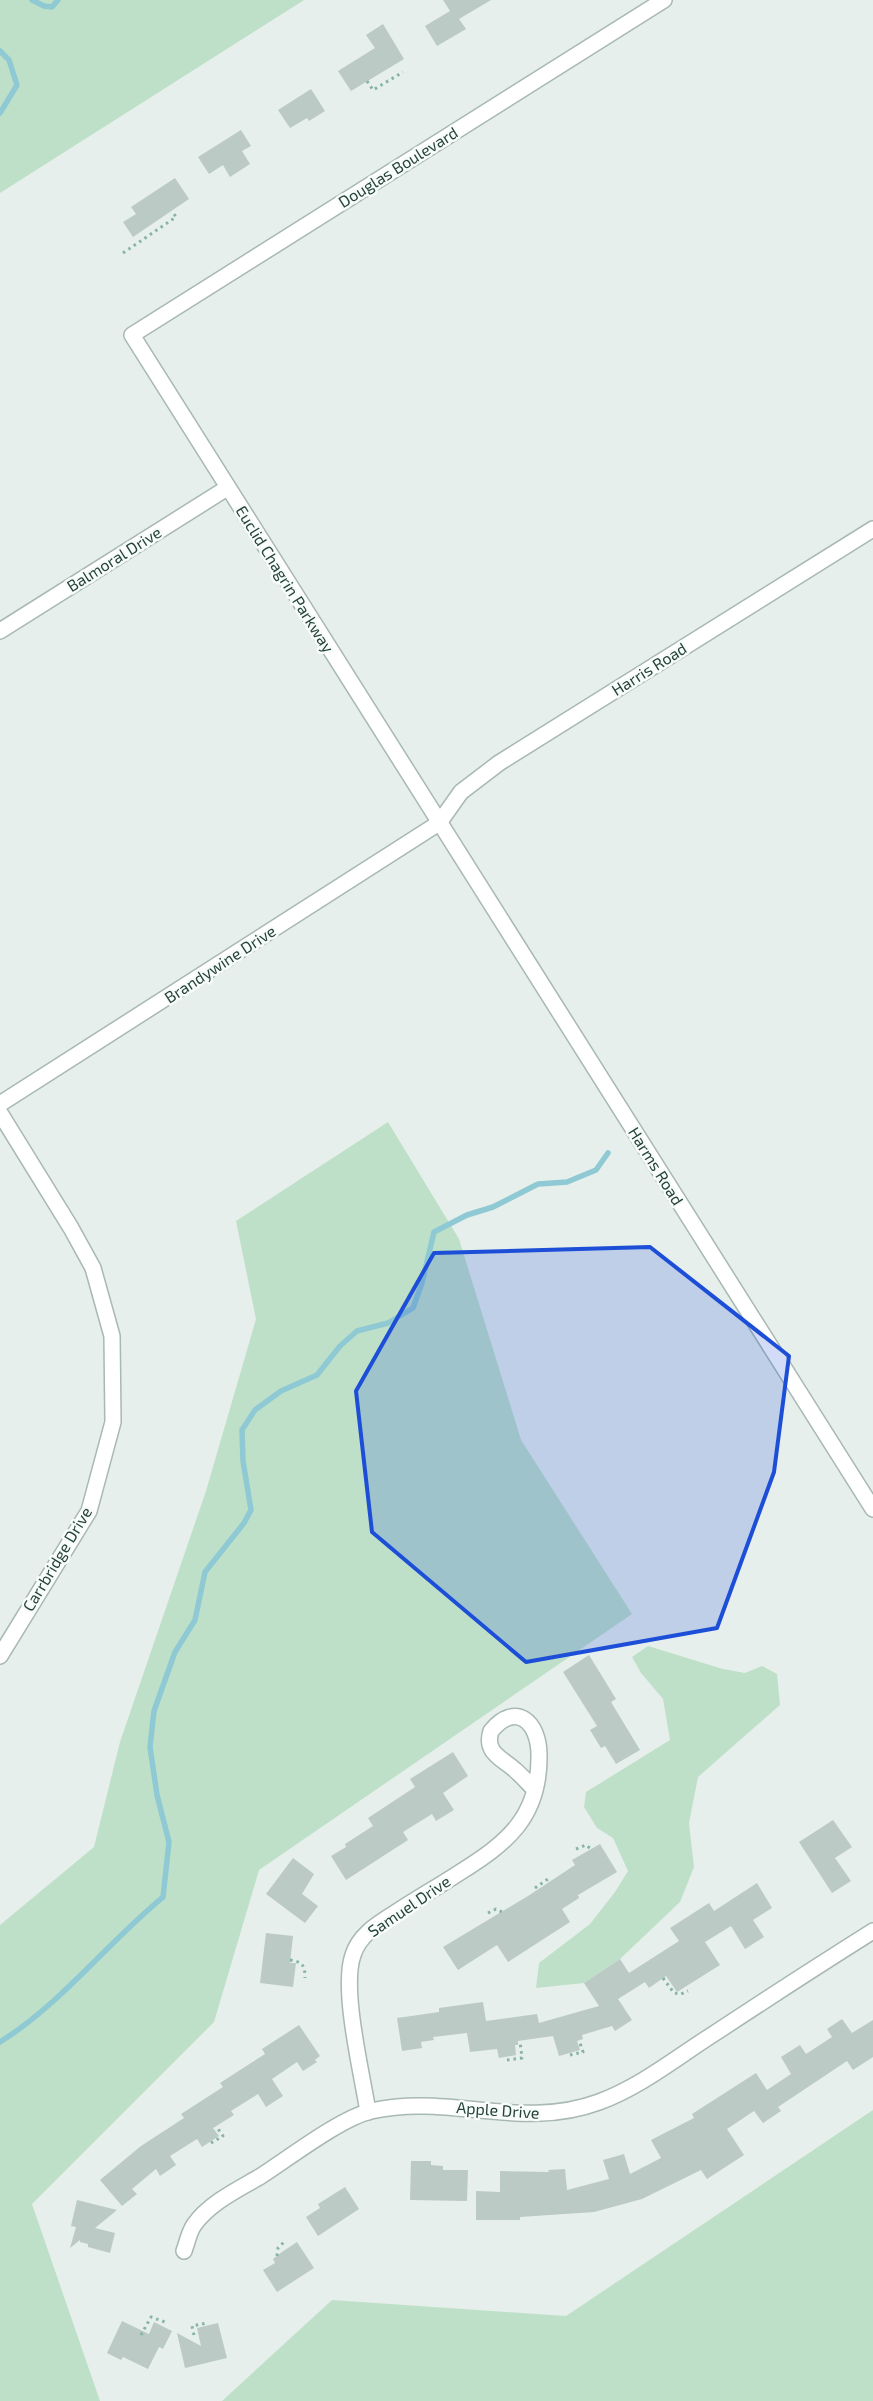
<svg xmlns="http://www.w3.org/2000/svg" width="873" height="2401" font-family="'Exo 2',sans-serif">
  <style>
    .green { fill: #bfe0c8 }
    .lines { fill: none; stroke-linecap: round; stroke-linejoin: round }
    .stream { stroke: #8ec9d4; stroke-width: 5.5 }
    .building { fill: #bbcac4 }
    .minor-casing { stroke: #a8b8b2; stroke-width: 18 }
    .path { stroke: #86b3a5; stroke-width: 3; stroke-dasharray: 2.5 4; stroke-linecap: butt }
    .minor { stroke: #fff; stroke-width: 15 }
    .marked { fill: #1d4ed8; fill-opacity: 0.2; stroke: #1d4ed8; stroke-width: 4; stroke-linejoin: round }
    .labels { text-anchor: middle; stroke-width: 5; stroke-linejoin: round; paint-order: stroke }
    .street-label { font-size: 16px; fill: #24423a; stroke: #f7fbf9 }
  </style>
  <rect width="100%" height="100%" fill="#e6efeb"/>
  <g class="green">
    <path d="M0,0H304L0,193Z"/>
    <path d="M388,1122L459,1239L521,1440L632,1614L259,1870L214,2022L32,2204L100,2401H0V1925L94,1847L120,1742L206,1491L256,1319L236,1221Z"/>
    <path d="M648,1646L723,1669L745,1673L762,1666L777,1674L780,1705L698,1777L689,1823L694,1867L680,1902L620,1959L584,1983L536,1988L539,1963L590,1924L615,1892L628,1871L613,1838L597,1828L584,1807L586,1792L670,1740L663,1699L641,1673L632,1657Z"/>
    <path d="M873,2110V2401H222L332,2300L566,2316Z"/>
  </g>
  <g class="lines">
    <g class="stream">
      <path d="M32,0L44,6L52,7L58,0"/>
      <path d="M0,51L9,60L17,85L0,113"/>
      <path d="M0,2042C62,2003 107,1943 163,1897L169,1842L157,1795L150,1747L154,1711L175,1652L195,1620L205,1572L244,1523L251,1510L243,1461L242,1430L255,1410L281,1391L317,1375L340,1346L357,1331L388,1323L413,1308L422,1283L434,1232L467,1215L493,1207L538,1184L567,1182L596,1170L608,1153"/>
    </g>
  </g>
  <g class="building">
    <path d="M443,0H491L459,19L466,29L437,46L425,26L450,11Z"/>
    <path d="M383,24L404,59L351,91L338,71L375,48L366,35Z"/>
    <path d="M311,89L325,111L309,121L307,118L290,128L278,110Z"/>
    <path d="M241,130L251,146L242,151L250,164L230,177L223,165L209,174L198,157Z"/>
    <path d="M175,178L189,199L133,237L123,222L136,214L131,207Z"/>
    <path d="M589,1655L616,1699L611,1702L640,1750L616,1764L605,1746L601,1748L590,1730L597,1726L563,1672Z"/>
    <path d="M453,1752L468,1776L443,1793L454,1810L436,1821L432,1814L403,1832L408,1840L346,1880L331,1856L346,1847L345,1844L373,1826L368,1818L415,1787L410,1779Z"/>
    <path d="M833,1820L852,1847L835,1858L851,1881L832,1893L799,1842Z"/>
    <path d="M600,1844L617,1872L578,1895L579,1898L562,1909L570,1922L508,1962L497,1945L458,1970L443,1947L528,1896L575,1865L572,1860Z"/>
    <path d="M293,1858L314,1874L302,1894L318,1906L305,1923L266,1894Z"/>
    <path d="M757,1883L772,1908L753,1920L764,1937L745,1949L731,1926L705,1942L720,1965L677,1992L666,1976L649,1988L645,1982L618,1999L632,2020L615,2031L612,2026L582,2035L583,2039L577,2041L580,2050L559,2056L553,2036L518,2041V2045H515L516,2055L499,2058L497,2049L470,2052L467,2033L433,2037L434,2040L421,2042L422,2048L402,2051L397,2018L439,2012V2008L483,2002L486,2021L537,2014L539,2023L599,2006L584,1983L620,1959L629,1973L679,1941L670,1928L709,1903L714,1911Z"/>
    <path d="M266,1933L293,1936L290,1963H296L293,1987L260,1983Z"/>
    <path d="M842,2019L852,2033L873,2020V2057L853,2070L847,2061L778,2107L781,2111L763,2123L754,2111L727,2129L744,2155L707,2179L701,2170L642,2199L594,2212L520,2217V2220H476V2191L500,2192V2171L549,2172L548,2170L565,2169L567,2190L609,2179L603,2160L624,2154L630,2174L661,2158L651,2140L694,2118L692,2114L756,2073L767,2090L791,2074L781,2057L800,2045L806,2054L832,2037L827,2029Z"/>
    <path d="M299,2025L320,2056L315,2060L317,2062L303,2071L297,2062L272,2079L283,2096L266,2107L258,2094L231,2111L234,2115L213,2128L219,2136L202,2147L197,2139L170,2156L176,2165L160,2176L156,2169L132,2189L137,2194L122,2206L100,2180L141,2146L184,2118L181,2114L223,2087L220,2083L265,2054L262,2049Z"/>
    <path d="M411,2161H431V2165L443,2166V2170H468L467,2201L410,2200Z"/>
    <path d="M345,2187L359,2209L318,2236L306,2217L320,2208L318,2204Z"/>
    <path d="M77,2200L117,2210L95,2228L115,2233L110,2253L88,2247V2244L80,2242V2240L70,2248L76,2227L71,2226Z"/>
    <path d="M297,2242L314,2268L277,2292L263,2270L275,2263L273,2259L282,2252Z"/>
    <path d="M122,2321L149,2334L154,2322L172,2331L163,2349L159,2347L148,2369L123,2357L121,2360L107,2353Z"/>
    <path d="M218,2323L227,2358L185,2368L177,2333L201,2346L197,2328Z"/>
  </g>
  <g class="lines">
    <defs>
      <g id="minor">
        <path d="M664,0L132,335L873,1509"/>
        <path d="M0,631L227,488"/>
        <path d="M0,1104L439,823L461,792L499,763L873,529"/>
        <path d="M0,1113L71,1228L93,1268L112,1336L113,1422L89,1511L0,1656"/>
        <path d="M368,2112C362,2073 341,1989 353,1955C360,1933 380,1923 398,1911C418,1898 439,1886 459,1873C507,1843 540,1817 539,1755C539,1722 516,1701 491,1731C484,1753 502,1758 515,1770C522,1776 528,1783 535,1790"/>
        <path d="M184,2251C187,2243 189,2232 194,2225C209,2203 239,2189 261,2176C289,2158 341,2118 371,2111C450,2093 521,2131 599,2102C640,2087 676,2058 712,2035C765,2000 819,1965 873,1931"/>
      </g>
    </defs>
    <use href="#minor" class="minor-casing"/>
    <g class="path">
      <path d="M367,81L373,90L403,72"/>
      <path d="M123,253L176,217L172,211"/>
      <path d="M576,1849L586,1845L591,1849"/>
      <path d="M535,1888L548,1879L549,1881"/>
      <path d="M488,1913L496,1909L502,1912"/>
      <path d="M290,1960C303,1962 305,1966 305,1978"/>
      <path d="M663,1978L674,1993L681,1994L688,1991"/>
      <path d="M570,2055L583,2052L579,2040"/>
      <path d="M507,2060L522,2058L520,2041"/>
      <path d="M211,2143L223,2136L216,2126"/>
      <path d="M277,2256L278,2248L285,2241"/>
      <path d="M141,2335L151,2317L165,2322"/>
      <path d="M194,2335L192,2326L207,2323"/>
    </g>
    <use href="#minor" class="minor"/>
  </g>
  <path class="marked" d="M650,1247L789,1356L774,1472L717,1628L526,1662L372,1532L356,1391L434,1253Z"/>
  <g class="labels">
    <g class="street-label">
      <text transform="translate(398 167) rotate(-32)" y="6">Douglas Boulevard</text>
      <text transform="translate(114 559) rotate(-32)" y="6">Balmoral Drive</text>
      <text transform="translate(285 579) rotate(58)" y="6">Euclid Chagrin Parkway</text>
      <text transform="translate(649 669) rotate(-32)" y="6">Harris Road</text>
      <text transform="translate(220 964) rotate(-33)" y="6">Brandywine Drive</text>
      <text transform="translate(656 1166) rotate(58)" y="6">Harms Road</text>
      <text transform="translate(57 1559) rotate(-59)" y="6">Carrbridge Drive</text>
      <text transform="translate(409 1906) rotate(-34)" y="6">Samuel Drive</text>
      <text transform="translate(498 2110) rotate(4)" y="6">Apple Drive</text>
    </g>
  </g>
</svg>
